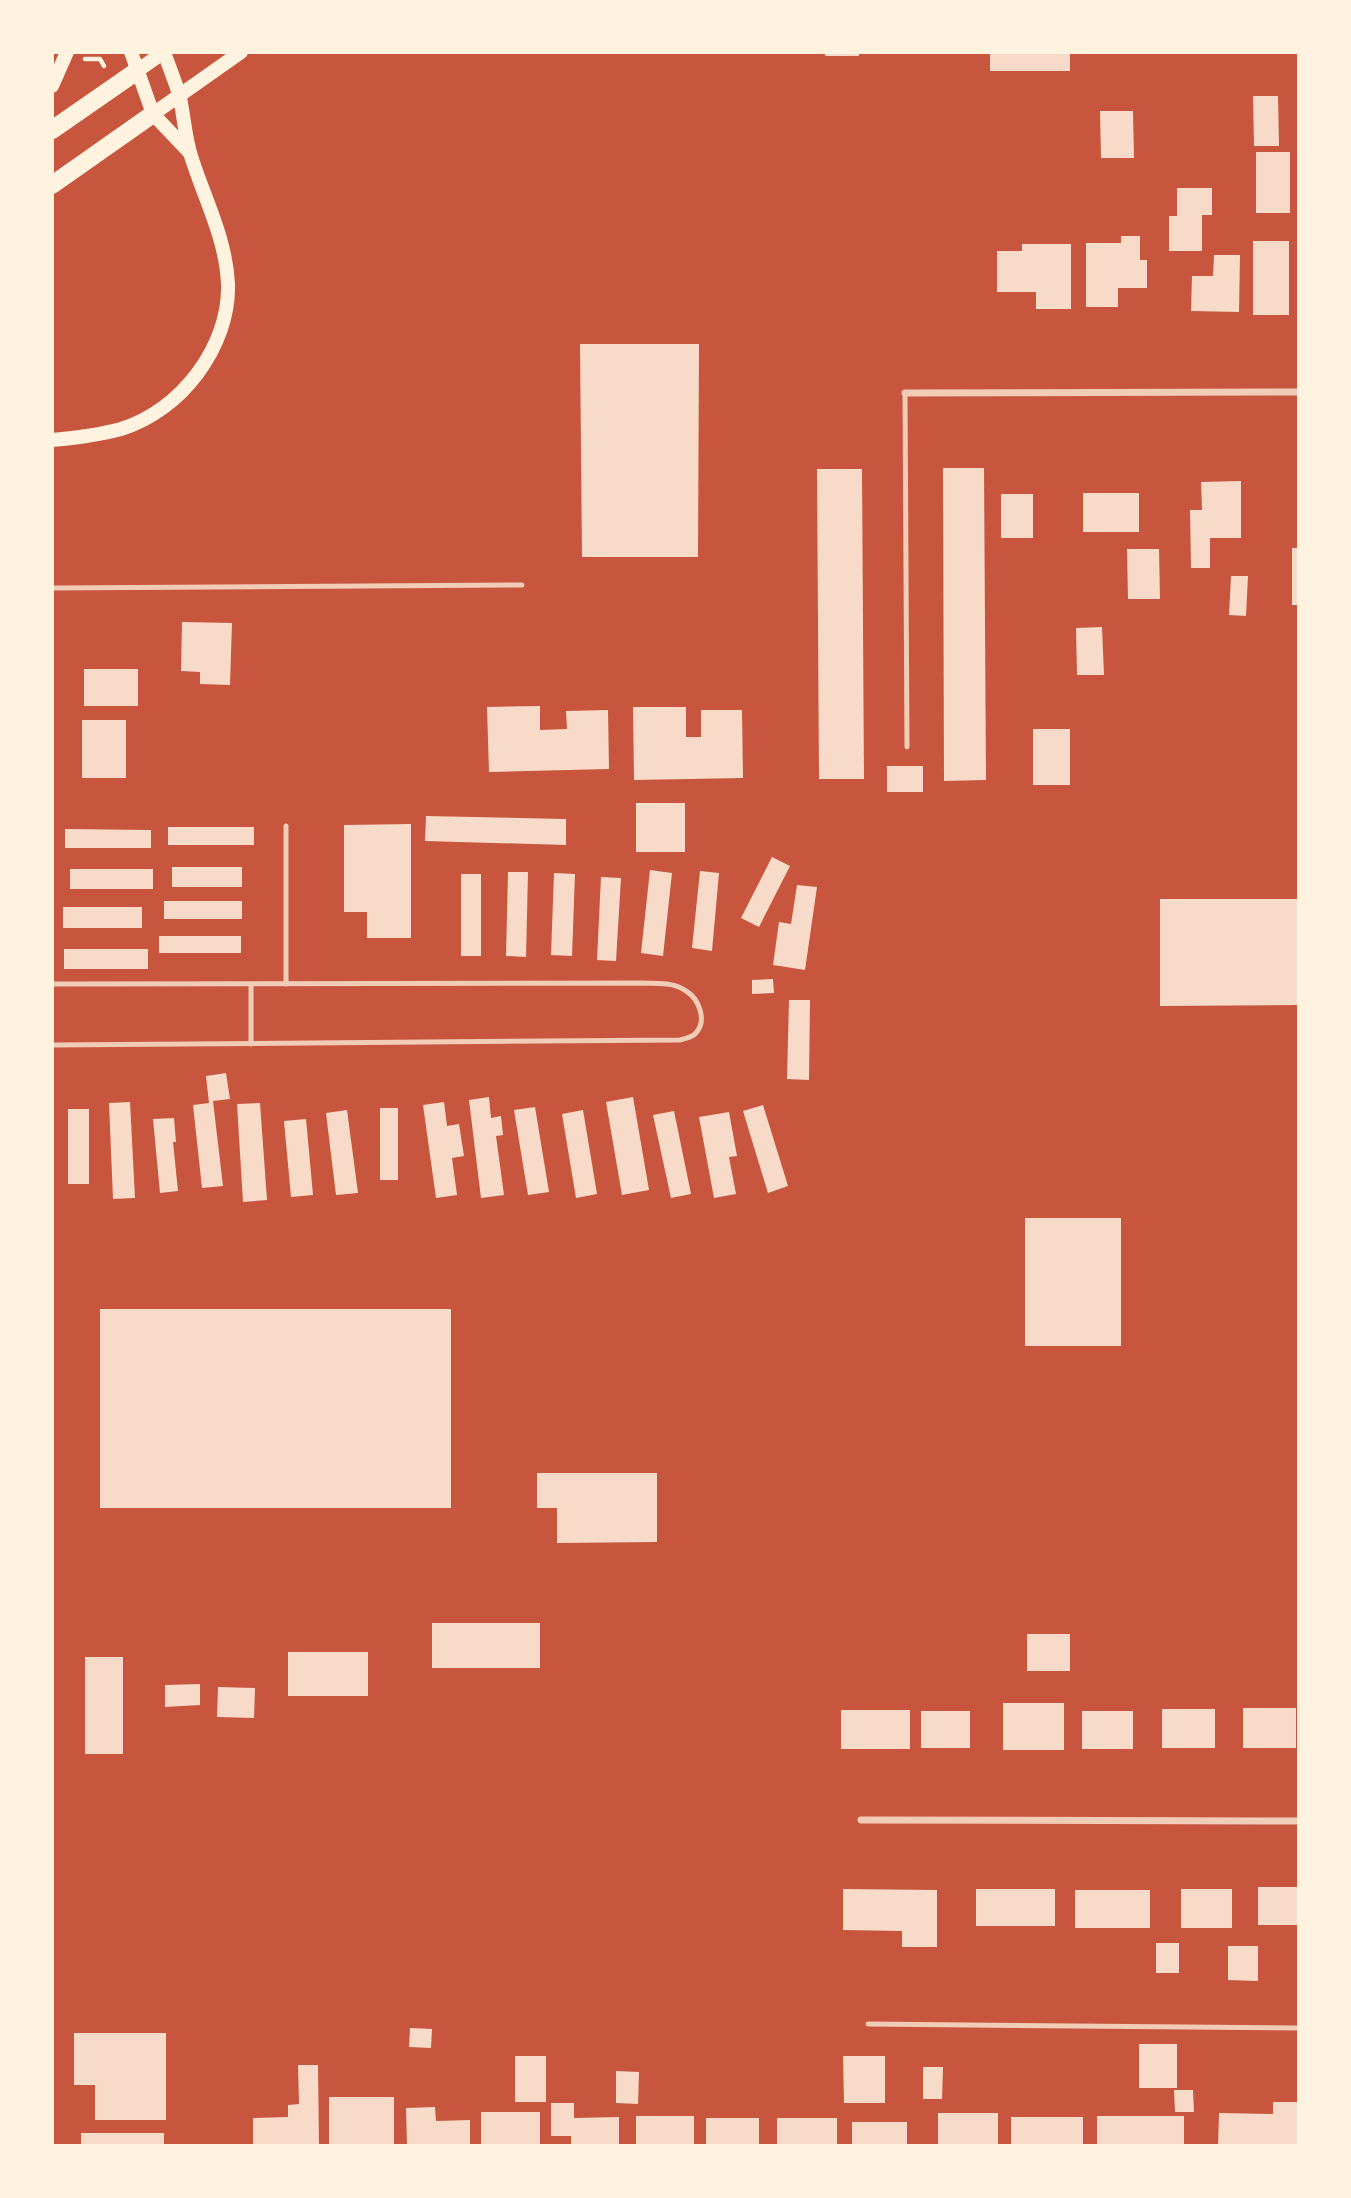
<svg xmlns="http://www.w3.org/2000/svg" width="1351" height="2198" font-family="'Exo 2',sans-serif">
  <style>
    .building { fill: #f7dbc8 }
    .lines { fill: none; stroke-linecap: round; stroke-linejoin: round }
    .path { stroke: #fff3e0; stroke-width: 4.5 }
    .service { stroke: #f1ccb7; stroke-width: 5 }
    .minor { stroke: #f1ccb7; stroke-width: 7 }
    .secondary { stroke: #fff3e0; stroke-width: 14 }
    .primary { stroke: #fff3e0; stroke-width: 18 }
  </style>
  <rect width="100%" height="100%" fill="#c8553d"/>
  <g class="building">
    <rect x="825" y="52" width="34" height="4"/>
    <rect x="990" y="52" width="80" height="19"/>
    <path d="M1253,96H1278L1279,146H1254Z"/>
    <path d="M1100,111H1133L1134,158H1101Z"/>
    <rect x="1256" y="152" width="34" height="61"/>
    <path d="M1177,188H1212V215H1202V251H1169V216H1177Z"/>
    <path d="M1121,236H1140V260H1147V288H1118V307H1086V243H1121Z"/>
    <rect x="1253" y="241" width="36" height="74"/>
    <path d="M1022,244H1071V309H1036V292H997V251H1022Z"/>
    <path d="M1214,255H1240L1239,312L1191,311L1192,276H1213Z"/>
    <path d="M580,344H699L698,557H582Z"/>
    <path d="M943,468H984L986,780L944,781Z"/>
    <path d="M817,469H862L864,779H819Z"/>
    <path d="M1241,481V538H1210V568H1191L1190,510H1202L1201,482Z"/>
    <rect x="1083" y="493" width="56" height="39"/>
    <rect x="1001" y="494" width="32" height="44"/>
    <rect x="1292" y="548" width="6" height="57"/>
    <path d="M1127,549H1159L1160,599H1128Z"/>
    <path d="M1231,576H1248L1246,616L1229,615Z"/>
    <path d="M182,622L232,623L230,685L200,684V672L181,671Z"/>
    <path d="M1102,627L1104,675H1077L1076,628Z"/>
    <rect x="84" y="669" width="54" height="37"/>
    <path d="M540,706V730L567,729L566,711L608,710L609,769L489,772L487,707Z"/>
    <path d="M633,707H686V737H701V710H742L743,778L634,780Z"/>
    <rect x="82" y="720" width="44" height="58"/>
    <rect x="1033" y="729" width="37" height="56"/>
    <rect x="887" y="766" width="36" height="26"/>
    <rect x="636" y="803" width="49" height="49"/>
    <path d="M426,816L566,819V845L425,841Z"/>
    <path d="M411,824V938H367V912H344V825Z"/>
    <rect x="168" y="827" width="86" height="18"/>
    <path d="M65,829L151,830V848H65Z"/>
    <path d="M772,857L790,866L759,927L741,918Z"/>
    <rect x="172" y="867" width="70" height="20"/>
    <rect x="70" y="869" width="83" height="20"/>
    <path d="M650,870L672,873L663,956L641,953Z"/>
    <path d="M700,871L719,873L712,951L692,948Z"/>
    <path d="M508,872H528L526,957L506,956Z"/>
    <path d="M554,873L575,874L572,956L551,955Z"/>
    <rect x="461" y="874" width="20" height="82"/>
    <path d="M601,877L621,878L616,961L597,960Z"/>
    <path d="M797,885L817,887L805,970L773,965L779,922L791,924Z"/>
    <path d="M1160,899H1298V1005L1160,1006Z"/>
    <rect x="164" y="901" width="78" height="18"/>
    <rect x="63" y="907" width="79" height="21"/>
    <rect x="159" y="936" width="82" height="17"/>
    <rect x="64" y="949" width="84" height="20"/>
    <path d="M773,979L774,993L752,994V980Z"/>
    <path d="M789,1000H810L809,1080L787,1079Z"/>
    <path d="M226,1073L230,1099L213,1101L223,1186L202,1188L193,1105L209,1103L206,1076Z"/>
    <path d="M489,1097L491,1118L501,1116L503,1135L496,1136L504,1195L481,1198L469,1100Z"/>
    <path d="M633,1097L649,1190L622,1195L606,1102Z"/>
    <path d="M130,1102L135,1198L113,1199L109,1103Z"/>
    <path d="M444,1102L447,1126L459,1124L464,1156L452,1158L457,1195L436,1198L423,1105Z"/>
    <path d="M260,1103L267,1200L243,1202L237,1104Z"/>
    <path d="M763,1105L788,1186L768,1193L743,1111Z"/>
    <path d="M535,1107L549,1192L528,1195L514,1110Z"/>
    <rect x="380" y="1108" width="18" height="72"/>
    <rect x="68" y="1109" width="21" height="75"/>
    <path d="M347,1110L358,1193L336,1195L326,1113Z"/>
    <path d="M583,1110L597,1194L576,1198L562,1114Z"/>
    <path d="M674,1111L691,1194L671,1198L653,1115Z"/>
    <path d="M729,1112L737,1156L729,1157L736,1194L714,1198L699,1117Z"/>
    <path d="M174,1118L176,1142H173L178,1191L160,1193L153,1119Z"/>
    <path d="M306,1119L313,1195L291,1197L284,1121Z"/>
    <rect x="1025" y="1218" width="96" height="128"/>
    <rect x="100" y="1309" width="351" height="199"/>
    <path d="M537,1473H657V1542L557,1543V1508H537Z"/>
    <rect x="432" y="1623" width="108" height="45"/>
    <rect x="1027" y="1634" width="43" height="37"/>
    <rect x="288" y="1652" width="80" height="44"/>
    <rect x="85" y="1657" width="38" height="97"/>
    <path d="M200,1684V1705L165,1707V1685Z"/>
    <path d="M218,1687L255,1688L254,1718L217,1717Z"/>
    <rect x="1003" y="1703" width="61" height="47"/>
    <rect x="1243" y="1708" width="53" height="40"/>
    <rect x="1162" y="1709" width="53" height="39"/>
    <rect x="841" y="1710" width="69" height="39"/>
    <rect x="921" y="1711" width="49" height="37"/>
    <rect x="1082" y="1711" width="51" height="38"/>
    <rect x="1258" y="1887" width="40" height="38"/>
    <path d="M843,1889L937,1890V1947H902V1931L843,1930Z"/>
    <rect x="976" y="1889" width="79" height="37"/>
    <rect x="1181" y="1889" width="51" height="39"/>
    <rect x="1075" y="1890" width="75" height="38"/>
    <rect x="1156" y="1943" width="23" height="30"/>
    <path d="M1228,1946H1258V1981L1228,1980Z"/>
    <path d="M410,2028L432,2029L431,2048L409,2047Z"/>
    <path d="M74,2033H166V2120H95V2085H74Z"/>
    <rect x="1139" y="2044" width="38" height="44"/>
    <rect x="515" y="2056" width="31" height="46"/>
    <path d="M843,2056H885V2103H844Z"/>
    <path d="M298,2065H318L319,2146H253V2118L288,2117V2105L299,2104Z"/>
    <path d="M923,2067H943L942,2099H923Z"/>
    <path d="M616,2071L639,2072L638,2104L616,2103Z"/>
    <path d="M1174,2090H1193L1194,2112H1175Z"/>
    <rect x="329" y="2097" width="65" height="49"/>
    <path d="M1273,2102H1298V2146H1218L1219,2113L1273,2114Z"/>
    <path d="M551,2103H574V2118L619,2117V2146H571V2136H551Z"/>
    <path d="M435,2107L436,2121L470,2120V2146H407L406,2108Z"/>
    <rect x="481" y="2112" width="59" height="34"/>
    <rect x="938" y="2113" width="60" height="33"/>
    <rect x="636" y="2116" width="58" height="30"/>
    <rect x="1097" y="2116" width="87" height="30"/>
    <rect x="1011" y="2117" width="72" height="29"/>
    <rect x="706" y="2118" width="53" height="28"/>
    <rect x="777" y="2118" width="60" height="28"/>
    <rect x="852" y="2122" width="55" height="24"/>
    <rect x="81" y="2133" width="83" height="13"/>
  </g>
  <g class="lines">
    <path class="path" d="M85,59H100L104,66"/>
    <g class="service">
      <path d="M905,393L907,747"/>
      <path d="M52,588L522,585"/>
      <path d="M286,826V984"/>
      <path d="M52,984L643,983C658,984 674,982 686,991C699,999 708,1021 695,1034C692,1037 684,1039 680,1040L52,1045"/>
      <path d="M251,984V1044"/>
      <path d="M868,2024L1298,2028"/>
    </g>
    <g class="minor">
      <path d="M905,393L1298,392"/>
      <path d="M861,1820L1298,1821"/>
    </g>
    <g class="secondary">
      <path d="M131,52L153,114L190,153"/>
      <path d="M137,71L164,52"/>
      <path d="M52,86L67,52"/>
      <path d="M153,114L241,52"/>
      <path d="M52,440C75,438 99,435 121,429C181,411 230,346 228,284C226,238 204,198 191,156C185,137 184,117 180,98C176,83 169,67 164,52"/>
    </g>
    <g class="primary">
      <path d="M52,130L137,71"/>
      <path d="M52,185L153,114"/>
    </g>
  </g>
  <rect width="1351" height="2198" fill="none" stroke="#fff3e0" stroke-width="108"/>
</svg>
